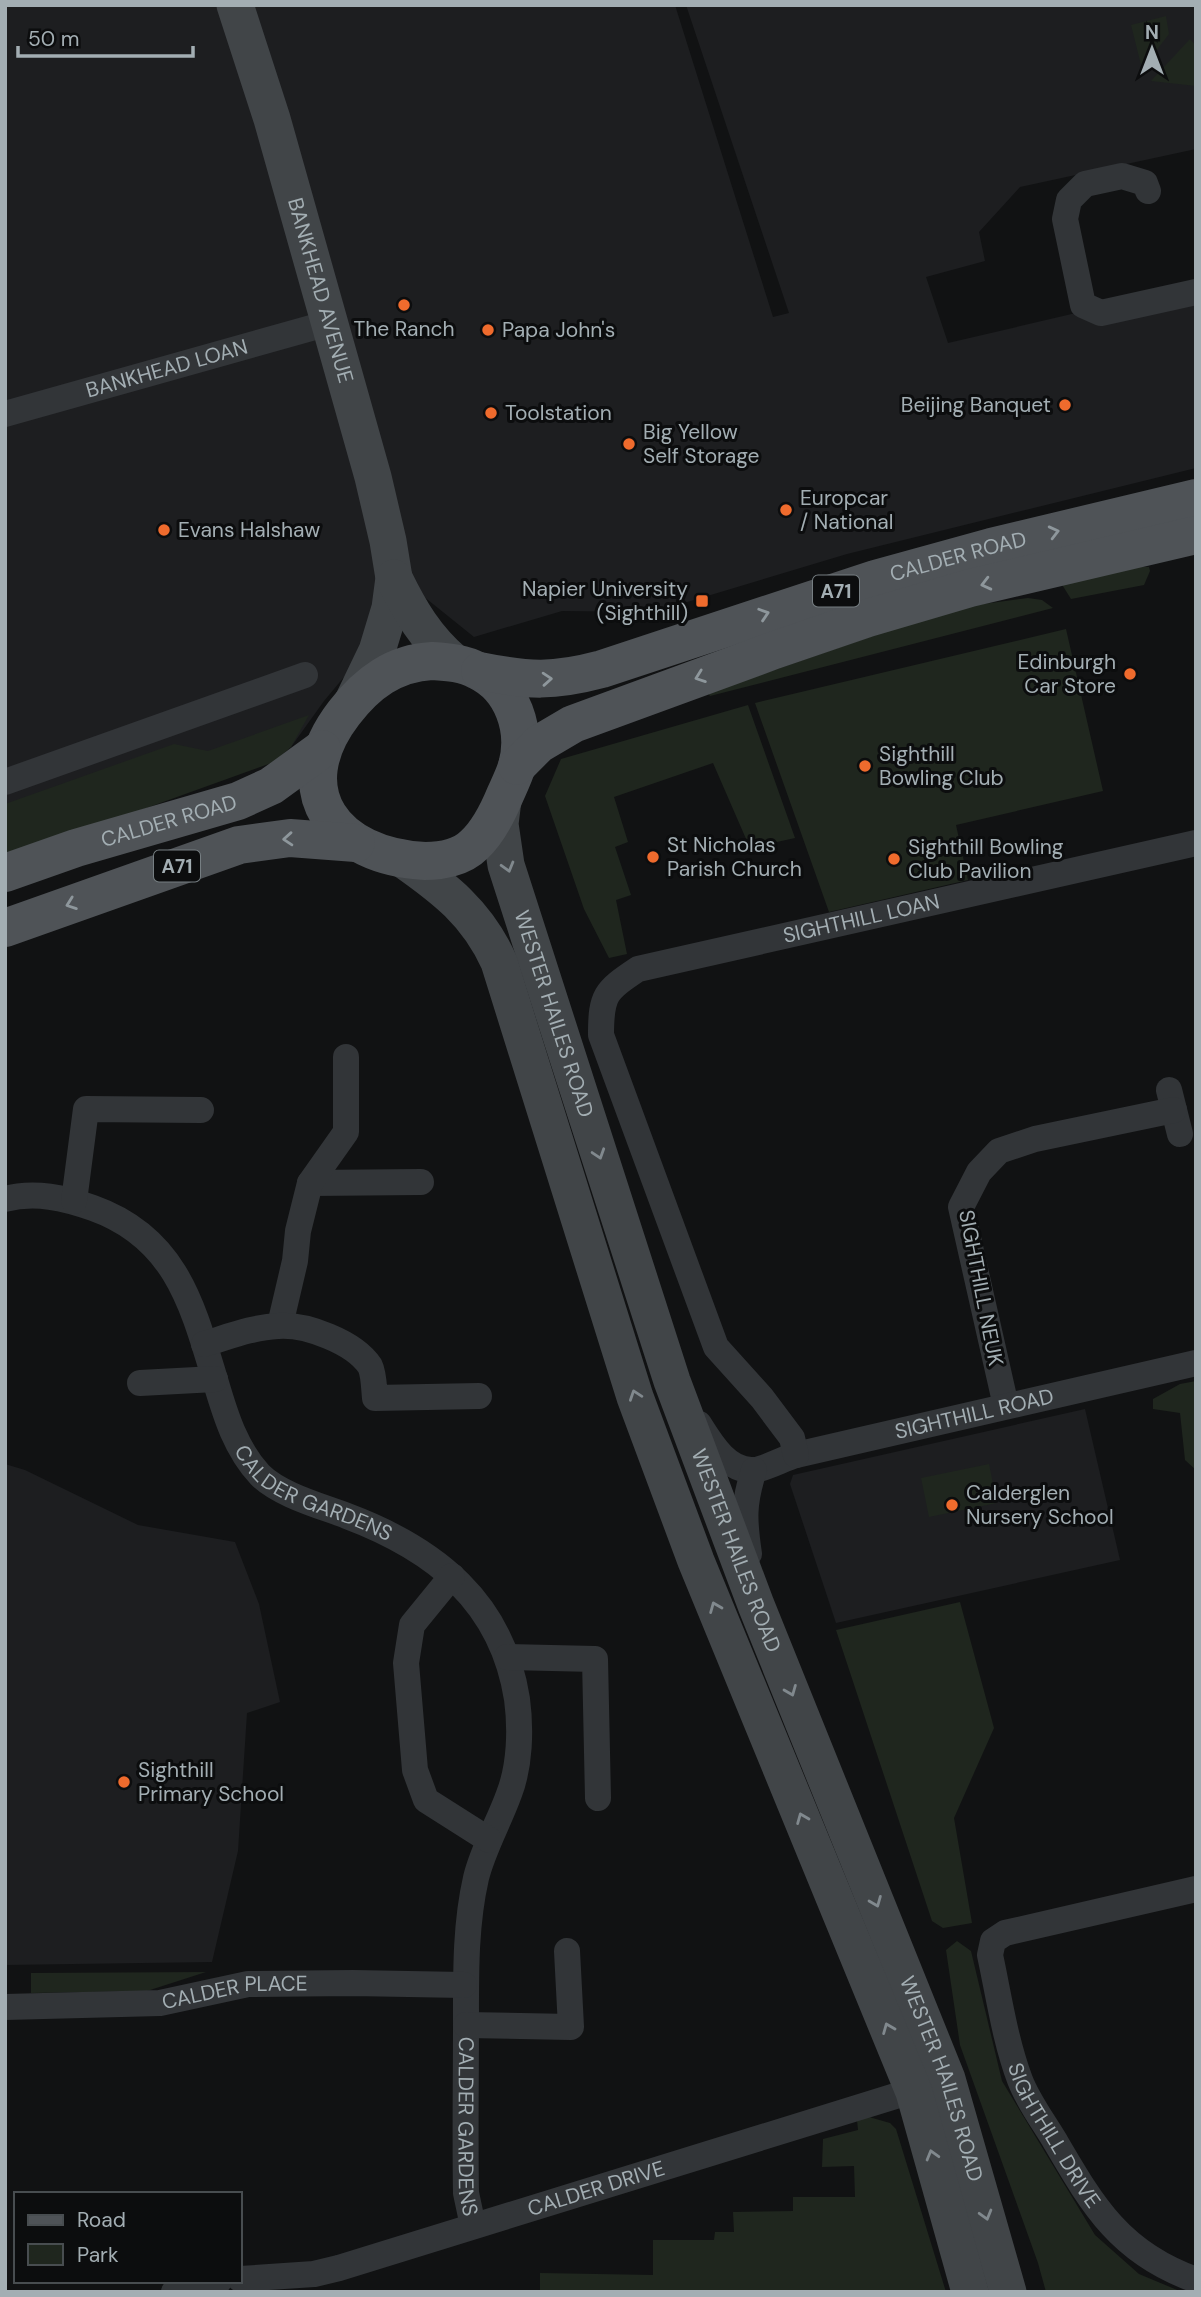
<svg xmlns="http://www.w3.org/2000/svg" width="1201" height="2297" font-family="'DM Sans',sans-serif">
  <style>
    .built { fill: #1d1e20 }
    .green { fill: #1f261e }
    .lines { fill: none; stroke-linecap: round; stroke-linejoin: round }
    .street { stroke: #323538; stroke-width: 26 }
    .secondary { stroke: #414548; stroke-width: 37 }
    .primary { stroke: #4f5357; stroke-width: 38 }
    .oneway { stroke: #8e979c }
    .oneway2 { stroke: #81898e }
    .poi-dot { fill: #ef6b2d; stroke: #0c0d0e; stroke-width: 2.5 }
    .labels { text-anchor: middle; stroke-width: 6; stroke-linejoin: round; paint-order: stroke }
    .shield { fill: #0c0d0e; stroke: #767e82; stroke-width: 2 }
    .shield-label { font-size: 19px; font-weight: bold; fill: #a3aeb3 }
    .street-label { font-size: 21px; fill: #a3aeb3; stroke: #0c0d0e }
    .poi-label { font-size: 21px; fill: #a3aeb3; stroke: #0c0d0e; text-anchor: start }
  </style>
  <rect width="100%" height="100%" fill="#111213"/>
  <g class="built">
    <path d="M5,5H675L773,317L789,313L686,5H1196V149L1020,187L979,232L985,261L926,277L948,343L1196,285V468L847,554L654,612L562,611L474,637L392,571L359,659L324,701L291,747L5,859Z"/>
    <path d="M1085,1409L1120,1560L836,1623L790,1484L793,1475Z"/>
    <path d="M5,1464L25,1470L138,1525L235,1542L259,1604L280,1702L247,1713L238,1851L212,1962L5,1965Z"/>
  </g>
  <g class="green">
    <path d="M1166,16L1169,34L1142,69L1131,25Z"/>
    <path d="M1190,39L1196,46V86L1151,81Z"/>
    <path d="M1130,567H1149L1150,571L1144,585L1071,599L1061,583Z"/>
    <path d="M1028,598L1042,600L1053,608L710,696L708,693L954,608Z"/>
    <path d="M1066,629L1103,791L956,825L968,880L829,912L755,703Z"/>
    <path d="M748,705L795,838L750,848L713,763L614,797L628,842L615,847L631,895L616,900L627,954L609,958L584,909L545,796L561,759Z"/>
    <path d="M309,715L291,747L274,762L5,859V804L174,744L208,751Z"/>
    <path d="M1196,1381V1470L1185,1460L1180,1413L1153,1409V1399L1180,1384Z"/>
    <path d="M989,1464L997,1503L929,1517L921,1478Z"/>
    <path d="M960,1602L994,1728L954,1818L972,1923L943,1928L932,1921L836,1630Z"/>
    <path d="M957,1941L971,1951L1002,2081L1095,2235L1139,2274L1182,2292H1046L1038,2263L960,2045L946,1950Z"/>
    <path d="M206,1972L147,1991L31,1993V1973Z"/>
    <path d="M869,2117L890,2123L896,2129L946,2292H540V2273L653,2275V2240H714L715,2232H734L733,2212L793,2211V2197H855L854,2166L822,2167L823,2139L858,2130L857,2120Z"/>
  </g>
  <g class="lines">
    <g class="street">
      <path d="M1148,191L1145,183L1122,176L1085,184L1069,200L1065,219L1083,305L1101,313L1196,292"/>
      <path id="s1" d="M5,414L329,323"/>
      <path d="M5,782L305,675"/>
      <path d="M1169,1090L1180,1134"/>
      <path d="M310,1183L421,1182"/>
      <path id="s2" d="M5,1199C35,1191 65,1198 93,1208C177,1238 193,1307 216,1383C226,1417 236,1449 260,1475C280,1495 321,1506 347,1516C435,1549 502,1602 517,1699C521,1729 520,1766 509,1794C499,1822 483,1849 476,1878C465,1926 466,1976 466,2025C466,2081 465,2137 466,2193L473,2226"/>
      <path d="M74,1201L86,1109L201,1110"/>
      <path d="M280,1325L295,1261L298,1231L310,1183L346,1132V1057"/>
      <path d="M204,1344C228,1337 253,1327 278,1326C306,1324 354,1342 370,1366C374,1374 374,1389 375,1398L479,1396"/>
      <path d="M140,1383L215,1379"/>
      <path d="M1006,1406L961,1207L979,1172L999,1151L1035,1139L1174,1110"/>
      <path id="s3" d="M699,1424C711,1443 727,1471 753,1470C763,1470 785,1458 796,1455L1196,1363"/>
      <path id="s4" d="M796,1455L792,1438L762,1398L716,1347L601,1035C601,995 605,991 638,969L1196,843"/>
      <path d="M749,1554C744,1520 743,1504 754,1470"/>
      <path d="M452,1576L412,1625L406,1663L415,1770L426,1800L489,1840"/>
      <path d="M507,1657L595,1659L598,1798"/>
      <path id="s5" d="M1196,1889L1005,1933L993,1941L990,1955C999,1997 1005,2040 1020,2080C1028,2101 1043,2121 1055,2141C1093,2206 1120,2253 1196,2280"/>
      <path id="s6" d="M5,2007L160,2003L248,1984L353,1983L464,1985"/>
      <path d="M466,2025L571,2027L567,1951"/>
      <path id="s7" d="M240,2279L314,2274L339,2268L931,2085"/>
      <path d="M174,2292L219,2281"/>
    </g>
    <g class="secondary">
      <path id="s8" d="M235,5L272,119L373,477L388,541L394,578L390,608L377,651L352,703"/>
      <path d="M394,578C410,611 426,638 454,662"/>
      <path id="s9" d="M503,800L500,824L506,865L672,1381L756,1605L947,2079L1008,2292"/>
      <path d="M401,858C444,888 477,913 499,962L635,1397L696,1561L914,2092L970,2292"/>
    </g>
    <g class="primary">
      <path d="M432,661C448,662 464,663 478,671C513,688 527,730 517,766C514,776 509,786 505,795C498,812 488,832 474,845C462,857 442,861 425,861C335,857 284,791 344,713C367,683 394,663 432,661Z"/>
      <path id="s10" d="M480,671C529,681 553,682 602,669L875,579L991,547L1196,498"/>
      <path d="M517,766L539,744L573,724L772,651L868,618L970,588L1196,535"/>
      <path id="s11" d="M5,873L76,848L238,801L271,786L322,749"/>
      <path d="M5,928L239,845L290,838L356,843"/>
    </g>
  </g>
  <defs><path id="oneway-chevron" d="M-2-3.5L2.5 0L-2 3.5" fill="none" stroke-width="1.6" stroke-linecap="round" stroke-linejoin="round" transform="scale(1.75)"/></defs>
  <g class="oneway">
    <use href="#oneway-chevron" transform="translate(1054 532) rotate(-14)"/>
    <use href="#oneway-chevron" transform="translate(986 584) rotate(166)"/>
    <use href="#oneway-chevron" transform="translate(764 614) rotate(-18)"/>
    <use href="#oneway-chevron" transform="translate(700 677) rotate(160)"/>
    <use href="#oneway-chevron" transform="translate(547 679) rotate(-4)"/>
    <use href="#oneway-chevron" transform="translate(288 839) rotate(176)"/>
    <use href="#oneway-chevron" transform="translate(71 904) rotate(160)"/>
  </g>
  <g class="oneway2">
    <use href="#oneway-chevron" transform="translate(508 867) rotate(74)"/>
    <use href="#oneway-chevron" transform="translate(599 1154) rotate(72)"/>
    <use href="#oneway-chevron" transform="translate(635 1395) rotate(-109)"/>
    <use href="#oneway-chevron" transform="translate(715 1607) rotate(-112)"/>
    <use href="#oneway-chevron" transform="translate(791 1691) rotate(68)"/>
    <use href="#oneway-chevron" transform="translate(802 1818) rotate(-112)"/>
    <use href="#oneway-chevron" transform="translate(876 1902) rotate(68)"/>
    <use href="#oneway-chevron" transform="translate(888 2028) rotate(-112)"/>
    <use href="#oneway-chevron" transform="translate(932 2155) rotate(-106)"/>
    <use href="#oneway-chevron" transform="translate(986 2215) rotate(74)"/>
  </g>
  <g class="poi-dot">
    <circle cx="404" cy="305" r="7"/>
    <circle cx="488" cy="330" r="7"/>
    <circle cx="1065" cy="405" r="7"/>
    <circle cx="491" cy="413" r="7"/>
    <circle cx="629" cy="444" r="7"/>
    <circle cx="786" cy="510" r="7"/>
    <circle cx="164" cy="530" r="7"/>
    <rect x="695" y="594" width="14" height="14" rx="3.5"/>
    <circle cx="1130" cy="674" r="7"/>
    <circle cx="865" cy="766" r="7"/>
    <circle cx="653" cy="857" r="7"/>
    <circle cx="894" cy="859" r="7"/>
    <circle cx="952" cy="1505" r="7"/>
    <circle cx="124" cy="1782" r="7"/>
  </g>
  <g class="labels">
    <g class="shield">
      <rect x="813" y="575.5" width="46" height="31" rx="5"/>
      <rect x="154" y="850.5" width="46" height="31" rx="5"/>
    </g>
    <g class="shield-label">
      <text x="836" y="598">A71</text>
      <text x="177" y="873">A71</text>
    </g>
    <g class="street-label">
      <text dy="7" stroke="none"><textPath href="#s8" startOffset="298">BANKHEAD AVENUE</textPath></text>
      <text dy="7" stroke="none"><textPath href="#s1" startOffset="168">BANKHEAD LOAN</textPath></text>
      <text dy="7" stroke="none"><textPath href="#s10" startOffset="497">CALDER ROAD</textPath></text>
      <text dy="7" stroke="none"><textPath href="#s11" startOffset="172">CALDER ROAD</textPath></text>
      <text dy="7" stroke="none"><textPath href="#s4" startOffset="779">SIGHTHILL LOAN</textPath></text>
      <text dy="7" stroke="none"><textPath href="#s9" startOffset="222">WESTER HAILES ROAD</textPath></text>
      <text transform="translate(981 1288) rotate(79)" y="7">SIGHTHILL NEUK</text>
      <text dy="7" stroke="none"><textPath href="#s3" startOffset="303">SIGHTHILL ROAD</textPath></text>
      <text dy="7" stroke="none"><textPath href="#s2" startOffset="472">CALDER GARDENS</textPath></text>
      <text dy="7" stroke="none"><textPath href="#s9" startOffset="789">WESTER HAILES ROAD</textPath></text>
      <text dy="7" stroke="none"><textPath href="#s6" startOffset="231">CALDER PLACE</textPath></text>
      <text dy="7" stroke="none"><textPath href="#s9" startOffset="1356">WESTER HAILES ROAD</textPath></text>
      <text dy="7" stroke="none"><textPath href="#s2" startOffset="1213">CALDER GARDENS</textPath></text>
      <text dy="7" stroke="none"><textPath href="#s5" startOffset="418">SIGHTHILL DRIVE</textPath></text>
      <text dy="7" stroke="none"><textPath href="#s7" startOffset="369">CALDER DRIVE</textPath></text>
    </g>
    <g class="poi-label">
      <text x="404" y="336" text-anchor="middle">The Ranch</text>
      <text x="502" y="337">Papa John's</text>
      <text x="1051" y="412" text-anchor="end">Beijing Banquet</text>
      <text x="505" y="420">Toolstation</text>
      <text x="643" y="439">Big Yellow<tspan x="643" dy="24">Self Storage</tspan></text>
      <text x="800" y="505">Europcar<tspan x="800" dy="24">/ National</tspan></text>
      <text x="178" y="537">Evans Halshaw</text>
      <text x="688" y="596" text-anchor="end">Napier University<tspan x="688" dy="24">(Sighthill)</tspan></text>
      <text x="1116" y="669" text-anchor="end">Edinburgh<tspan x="1116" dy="24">Car Store</tspan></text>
      <text x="879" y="761">Sighthill<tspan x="879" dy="24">Bowling Club</tspan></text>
      <text x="667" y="852">St Nicholas<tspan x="667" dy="24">Parish Church</tspan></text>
      <text x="908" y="854">Sighthill Bowling<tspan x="908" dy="24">Club Pavilion</tspan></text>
      <text x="966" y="1500">Calderglen<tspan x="966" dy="24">Nursery School</tspan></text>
      <text x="138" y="1777">Sighthill<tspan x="138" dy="24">Primary School</tspan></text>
    </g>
  </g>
  <rect width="1201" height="2297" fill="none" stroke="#a3aeb3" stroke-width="14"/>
  <rect x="14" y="2192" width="228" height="91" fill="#0c0d0e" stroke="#484d50" stroke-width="2"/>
  <rect x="28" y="2215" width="35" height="10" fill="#4f5357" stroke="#484d50" stroke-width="2"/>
  <text x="77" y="2227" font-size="21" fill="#a3aeb3">Road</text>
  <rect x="28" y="2244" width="35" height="21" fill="#1f261e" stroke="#484d50" stroke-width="2"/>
  <text x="77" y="2262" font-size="21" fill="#a3aeb3">Park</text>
  <g transform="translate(1152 49)" stroke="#0c0d0e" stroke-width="5" paint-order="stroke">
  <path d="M0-5L12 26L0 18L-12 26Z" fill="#a3aeb3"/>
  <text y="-10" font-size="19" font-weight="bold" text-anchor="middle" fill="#a3aeb3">N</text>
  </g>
  <path d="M18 46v10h175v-10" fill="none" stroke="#a3aeb3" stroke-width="3.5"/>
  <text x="28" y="46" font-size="21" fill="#a3aeb3" stroke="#0c0d0e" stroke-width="5" paint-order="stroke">50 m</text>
</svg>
